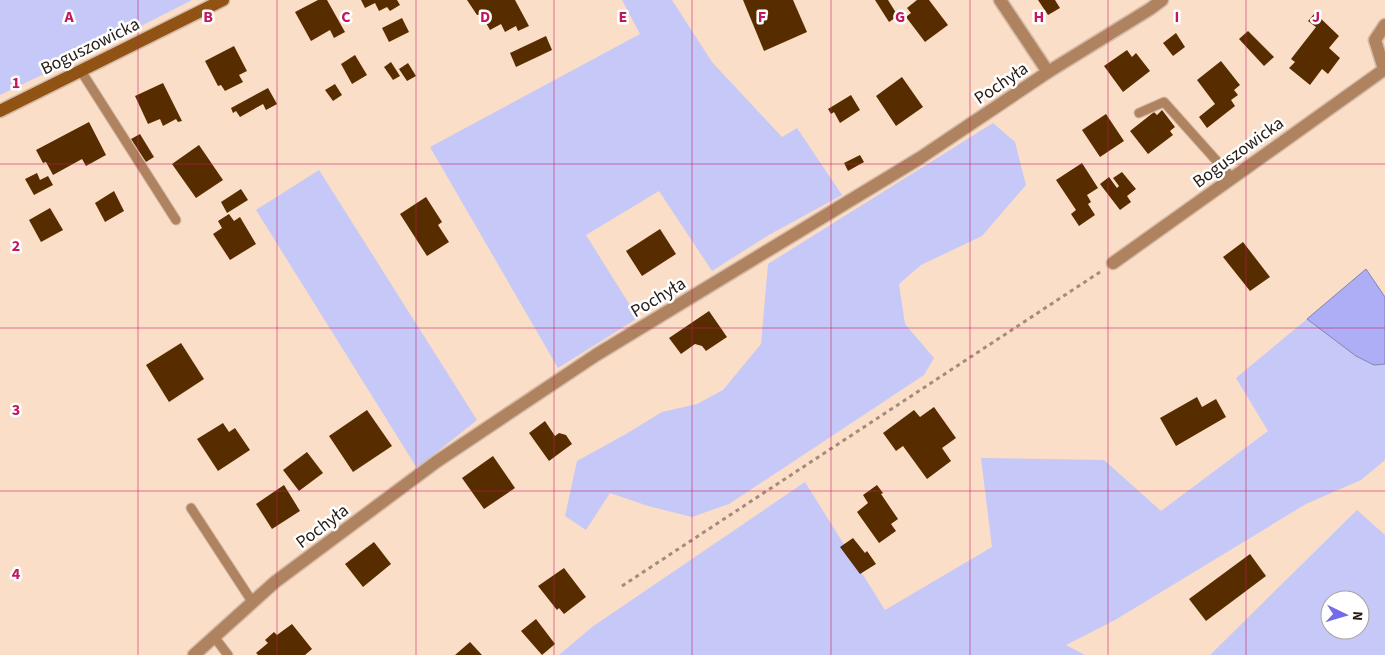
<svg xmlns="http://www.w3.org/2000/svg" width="1385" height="655" font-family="'Source Sans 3',sans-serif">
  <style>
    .green { fill: #c6c8f8; fill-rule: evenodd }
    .water { fill: #adaef6; stroke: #8582b2 }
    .building { fill: #572d00 }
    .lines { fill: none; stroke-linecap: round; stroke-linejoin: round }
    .lane-casing { stroke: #d5bba7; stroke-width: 11 }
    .street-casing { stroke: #d5bba7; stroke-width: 15 }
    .secondary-casing { stroke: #d5bba7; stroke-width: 15 }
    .path { stroke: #a28c7c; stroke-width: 3; stroke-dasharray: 4 4; stroke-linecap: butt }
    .lane { stroke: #af8360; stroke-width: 9 }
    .street { stroke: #af8360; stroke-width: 12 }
    .secondary { stroke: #915313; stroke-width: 12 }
    .grid { fill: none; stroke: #c2185b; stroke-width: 1; stroke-opacity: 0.55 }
    .labels { text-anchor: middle; stroke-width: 5; stroke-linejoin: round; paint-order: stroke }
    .street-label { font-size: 18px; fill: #271c14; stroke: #fff }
    .grid-label { font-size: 16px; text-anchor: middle; font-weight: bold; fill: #c2185b; stroke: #fff; stroke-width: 5; stroke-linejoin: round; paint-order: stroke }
  </style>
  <rect width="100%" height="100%" fill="#fbdec7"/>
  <g class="green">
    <path d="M0,0H192L92,51L0,95Z"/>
    <path d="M622,0H672L712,62L782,137L797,128L842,195L767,236L712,271L659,191L586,235L638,318L558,368L430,147L640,34Z"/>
    <path d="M993,123L1015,142L1026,185L982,236L921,265L899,284L905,324L934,358L924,375L729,504L692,517L648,506L610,493L586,530L565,516L577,461L626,434L662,412L697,404L723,390L761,344L768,264Z"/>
    <path d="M319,170L477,420L417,468L256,210Z"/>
    <path d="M1307,319L1356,356L1374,365L1385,364V460L1361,480L1306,504L1115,620L1066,645L1085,655H559L592,627L805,482L885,610L992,547L981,458L1104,460L1161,511L1268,431L1236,378Z"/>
    <path d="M1357,510L1385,535V655H1210ZM1330,600H1360V630H1330Z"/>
  </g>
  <path class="water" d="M1366,269L1385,297V364L1374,365L1356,356L1307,319Z"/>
  <g class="building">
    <path d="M318,0H327L345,32L334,38L330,30L311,41L295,12Z"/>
    <path d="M361,0H397L400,5L390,11L387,7L379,11L375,3L365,8Z"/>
    <path d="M467,0H515L529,26L518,31L516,26L505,32L501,24L490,30L481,14L477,15Z"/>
    <path d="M743,0H793L807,32L764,51Z"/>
    <path d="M875,0H888L898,16L889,22Z"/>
    <path d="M917,0H929L948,25L925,42L906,17L911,13L907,8Z"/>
    <path d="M1038,0H1055L1060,8L1048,15Z"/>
    <path d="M1315,13L1339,36L1329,48L1340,58L1328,74L1322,69L1310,85L1289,68L1295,62L1291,59L1316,27L1308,21Z"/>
    <path d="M402,18L409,32L389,42L382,28Z"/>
    <path d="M1248,31L1274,57L1264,66L1239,39Z"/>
    <path d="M1176,33L1185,47L1173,56L1163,43Z"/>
    <path d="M546,36L552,50L516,67L510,53Z"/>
    <path d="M234,46L247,71L239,75L243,82L225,91L221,85L218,86L205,61Z"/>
    <path d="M1127,50L1132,57L1136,53L1150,71L1123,92L1104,66Z"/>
    <path d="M355,55L367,75L352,84L341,64Z"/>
    <path d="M1221,61L1240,85L1234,90L1238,95L1231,100L1235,106L1207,128L1199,117L1215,104L1197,80Z"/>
    <path d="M391,62L400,76L393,80L384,67Z"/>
    <path d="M408,63L416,76L407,81L399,69Z"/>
    <path d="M902,77L923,107L896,126L876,96Z"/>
    <path d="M163,83L182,121L178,122L176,119L163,126L160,119L148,124L135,96Z"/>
    <path d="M335,84L342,95L333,101L325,90Z"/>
    <path d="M268,88L277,104L266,110L263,104L240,117L236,111L233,113L231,108Z"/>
    <path d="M851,95L860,110L840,123L834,112L831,114L828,109Z"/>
    <path d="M1162,110L1175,127L1170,131L1173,135L1148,154L1130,131L1154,112L1157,115Z"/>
    <path d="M1106,114L1124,141L1100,157L1082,130Z"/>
    <path d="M89,122L106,155L86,166L82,159L53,175L46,162L43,163L36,150Z"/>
    <path d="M140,134L154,157L146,162L131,139Z"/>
    <path d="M199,145L223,180L196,198L172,164Z"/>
    <path d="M860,155L864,162L848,171L844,163Z"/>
    <path d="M1082,163L1098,188L1087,195L1091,202L1088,204L1095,215L1079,226L1071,214L1076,210L1056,180Z"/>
    <path d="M1122,172L1136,189L1127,196L1131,202L1120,210L1100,184L1109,177L1117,188L1119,186L1113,178Z"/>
    <path d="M37,173L40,180L48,176L53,185L34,195L25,179Z"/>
    <path d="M241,189L248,200L227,213L221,202Z"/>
    <path d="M114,191L124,211L105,222L95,203Z"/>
    <path d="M426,197L442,222L438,225L449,242L427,256L400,214Z"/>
    <path d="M50,208L63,230L41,242L29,220Z"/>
    <path d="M229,214L234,221L240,217L256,244L230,260L213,234L222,228L218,221Z"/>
    <path d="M660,229L676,254L642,276L626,251Z"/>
    <path d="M1243,242L1270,277L1250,291L1223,257Z"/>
    <path d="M709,311L727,337L706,351L702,346L695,344L681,354L669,338Z"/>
    <path d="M181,343L204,379L169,402L146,365Z"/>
    <path d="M1197,397L1202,407L1216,399L1226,417L1176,446L1160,418Z"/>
    <path d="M934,407L956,438L942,448L951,461L927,479L903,446L896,451L883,433L914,410L920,417Z"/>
    <path d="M367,410L392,446L353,472L329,436Z"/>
    <path d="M545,421L555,436L559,433L566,435L572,444L549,461L529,433Z"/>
    <path d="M223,423L229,432L235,428L250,450L218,471L197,439Z"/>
    <path d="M307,452L323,473L299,491L283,470Z"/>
    <path d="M493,456L515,488L484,509L462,478Z"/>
    <path d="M284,485L300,511L272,529L256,504Z"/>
    <path d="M877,485L883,493L881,494L898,519L891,524L896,531L879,543L857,512L868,503L863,495Z"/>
    <path d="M853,538L865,553L867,551L876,564L860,574L840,547Z"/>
    <path d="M374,542L391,564L363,587L345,564Z"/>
    <path d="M1250,554L1266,576L1206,621L1189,599Z"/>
    <path d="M564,568L586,597L564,614L559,608L557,610L538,586Z"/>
    <path d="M536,619L555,644L542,655L521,631Z"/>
    <path d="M292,624L312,649L305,655H258L256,653L268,643L265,640L274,632L277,635Z"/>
    <path d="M470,642L482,655H455Z"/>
  </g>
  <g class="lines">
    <defs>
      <g id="lane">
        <path d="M81,71L176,220"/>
        <path d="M1139,113L1164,102L1232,178"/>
        <path d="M191,508L253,603"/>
        <path d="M215,638L228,655"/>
      </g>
      <g id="street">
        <path d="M1000,0L1048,72"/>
        <path d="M1384,69L1375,40L1385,25"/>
        <path d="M1113,263L1385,69"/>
        <path d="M194,655L275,582L436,462L596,355L920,158L1048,72L1150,9L1162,0"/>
      </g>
      <path id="secondary" d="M0,111L223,0"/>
    </defs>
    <use href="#lane" class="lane-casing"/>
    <use href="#street" class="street-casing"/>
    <use href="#secondary" class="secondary-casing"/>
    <path class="path" d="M622,586L1100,272"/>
    <use href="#lane" class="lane"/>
    <use href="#street" class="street"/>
    <use href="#secondary" class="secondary"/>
  </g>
  <path class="grid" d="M138,0V655M277,0V655M416,0V655M554,0V655M692,0V655M831,0V655M970,0V655M1108,0V655M1246,0V655M0,164H1385M0,328H1385M0,491H1385"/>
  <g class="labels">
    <g class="street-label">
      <text transform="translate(90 46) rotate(-26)" y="6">Boguszowicka</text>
      <text transform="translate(1001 83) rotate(-34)" y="6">Pochyła</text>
      <text transform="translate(1238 152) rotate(-36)" y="6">Boguszowicka</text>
      <text transform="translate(658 297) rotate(-31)" y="6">Pochyła</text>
      <text transform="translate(322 526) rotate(-37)" y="6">Pochyła</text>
    </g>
  </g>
  <g class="grid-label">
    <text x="69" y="22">A</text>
    <text x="208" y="22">B</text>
    <text x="346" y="22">C</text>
    <text x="485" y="22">D</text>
    <text x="623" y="22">E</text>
    <text x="762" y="22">F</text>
    <text x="900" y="22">G</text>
    <text x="1039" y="22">H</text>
    <text x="1177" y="22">I</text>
    <text x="1316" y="22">J</text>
    <text x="16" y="88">1</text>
    <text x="16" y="251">2</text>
    <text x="16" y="415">3</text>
    <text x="16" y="579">4</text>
  </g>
  <g transform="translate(1345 615) rotate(95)"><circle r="24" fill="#ffffff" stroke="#a9a4a1"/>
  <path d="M0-4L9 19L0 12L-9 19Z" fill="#756be6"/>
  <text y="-8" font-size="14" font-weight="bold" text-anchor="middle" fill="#271c14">N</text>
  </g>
</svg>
